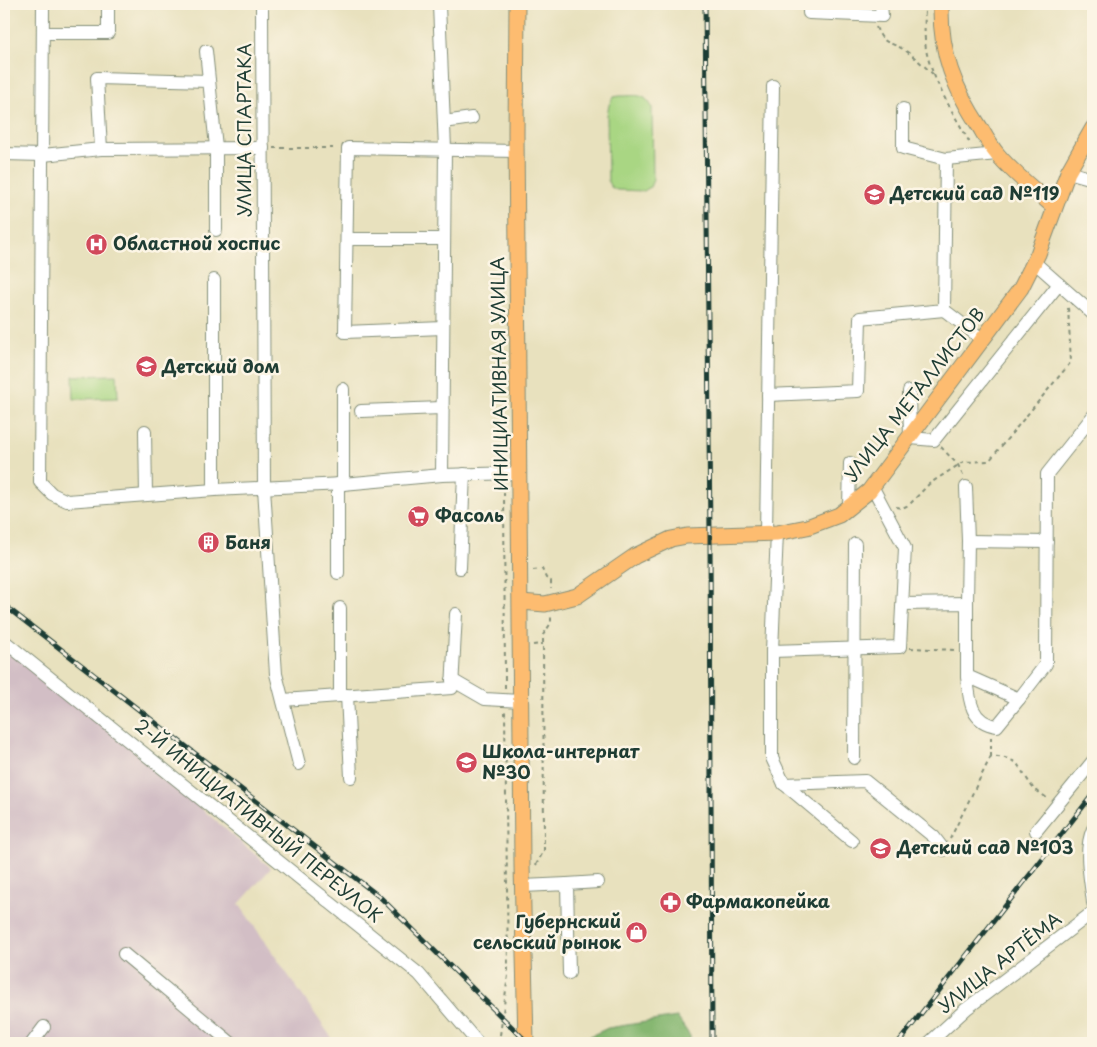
<svg xmlns="http://www.w3.org/2000/svg" width="1097" height="1047" font-family="'Playpen Sans',sans-serif">
  <style>
    .industrial { fill: #d2bec5 }
    .green { fill: #a9d683; stroke: #648a5c }
    .forest { fill: #86b771; stroke: #527a52 }
    .lines { fill: none; stroke-linecap: round; stroke-linejoin: round }
    .minor-casing { stroke: #848f79; stroke-width: 14 }
    .major-casing { stroke: #848f79; stroke-width: 17 }
    .path { stroke: #848f79; stroke-width: 2; stroke-dasharray: 4 4; stroke-linecap: butt }
    .minor { stroke: #fff; stroke-width: 12 }
    .major { stroke: #fdbc70; stroke-width: 15 }
    .rail-casing { stroke: #1f3d34; stroke-width: 5 }
    .rail { stroke: #fcf5e5; stroke-width: 3; stroke-dasharray: 9; stroke-linecap: butt }
    .labels { text-anchor: middle; stroke-width: 5; stroke-linejoin: round; paint-order: stroke }
    .street-label { font-size: 18px; fill: #1f3d34; stroke: #fcf5e5 }
    .poi-label { font-size: 18px; font-weight: bold; fill: #1f3d34; stroke: #fcf5e5; text-anchor: start }
  </style>
  <rect width="100%" height="100%" fill="#fcf5e5"/>
  <filter id="ink" filterUnits="userSpaceOnUse"><feTurbulence type="fractalNoise" baseFrequency=".02" numOctaves="2"/><feDisplacementMap in="SourceGraphic" scale="10" xChannelSelector="R" yChannelSelector="G"/><feConvolveMatrix kernelMatrix="1 2 1 2 8 2 1 2 1" color-interpolation-filters="sRGB"/></filter>
  <filter id="wash" filterUnits="userSpaceOnUse"><feTurbulence type="fractalNoise" baseFrequency=".0096" numOctaves="4" result="noise"/><feDisplacementMap in="SourceGraphic" scale="20" xChannelSelector="R" yChannelSelector="G"/><feGaussianBlur stdDeviation="1.12" result="paint"/><feColorMatrix in="noise" values="0 0 0 0 0 0 0 0 0 0 0 0 0 0 0 0 0 1.4 0 .05"/><feComposite in="paint" operator="in"/></filter>
  <g filter="url(#wash)">
    <rect width="100%" height="100%" fill="#e8e1be"/>
    <path class="industrial" d="M4,639L271,868L239,904L331,1037L330,1043H4Z"/>
    <g class="green">
      <path d="M620,96C635,96 644,92 652,107L653,180L650,187L644,191L617,190L611,187L608,182L607,115L609,105L613,97Z"/>
      <path d="M117,375L118,398L74,399L73,376Z"/>
    </g>
    <path class="forest" d="M677,1017L690,1036V1043H575L608,1028Z"/>
  </g>
  <g filter="url(#ink)">
    <g class="lines">
      <defs>
        <g id="minor">
          <path d="M43,4L40,482L52,494L67,501L214,490L343,484L442,475L520,473"/>
          <path d="M262,4L264,488L276,674L299,764"/>
          <path d="M809,4V13L882,16L881,4"/>
          <path d="M439,5L445,149L442,475"/>
          <path d="M43,33H108V4"/>
          <path d="M206,51L216,147V230"/>
          <path d="M903,109V148L946,159"/>
          <path d="M444,122L472,118"/>
          <path d="M101,149L97,78L209,81"/>
          <path d="M4,154L43,155L101,149L263,148"/>
          <path d="M1068,172L1093,179"/>
          <path d="M347,239H444"/>
          <path d="M1034,262L1093,314"/>
          <path d="M214,280V490"/>
          <path d="M944,310L982,339"/>
          <path d="M443,328L345,332L348,148L517,151"/>
          <path d="M909,391L910,438L934,440L1059,284"/>
          <path d="M768,395L858,391L860,318L944,310L946,159L997,154"/>
          <path d="M361,411L442,408"/>
          <path d="M145,431L146,495"/>
          <path d="M343,484V389"/>
          <path d="M966,487L968,541"/>
          <path d="M849,507L850,463"/>
          <path d="M766,533L773,86"/>
          <path d="M777,533L772,651V758L784,784L852,841"/>
          <path d="M460,568L464,474"/>
          <path d="M338,573V484"/>
          <path d="M967,603L968,541L1047,542"/>
          <path d="M903,604L967,603V676L1019,699L1046,664L1047,474L1093,416"/>
          <path d="M340,608V696"/>
          <path d="M4,641L419,974L478,1043"/>
          <path d="M772,651L900,647L905,548L872,486"/>
          <path d="M967,676C969,698 970,723 997,726L1019,699"/>
          <path d="M452,680L485,699L521,701"/>
          <path d="M347,695L351,777"/>
          <path d="M283,700L452,688L456,614"/>
          <path d="M854,758L855,544"/>
          <path d="M784,784L865,781L934,837L944,850"/>
          <path d="M1093,829C1083,851 1091,880 1093,903"/>
          <path d="M1036,831L1093,761"/>
          <path d="M567,884L598,882"/>
          <path d="M523,886L567,884L569,973"/>
          <path d="M124,954L231,1043"/>
          <path d="M32,1043L44,1027"/>
          <path d="M929,1043L966,1009L1093,912"/>
        </g>
        <g id="major">
          <path d="M517,4L516,133L522,865L526,1043"/>
          <path d="M941,4C940,54 954,88 981,129C986,138 991,147 998,155C1014,174 1035,190 1054,207"/>
          <path d="M521,602L545,604L577,596L635,556L671,539L687,536L777,533L807,527L839,515L869,491L1021,288L1038,254L1068,172L1093,128"/>
        </g>
      </defs>
      <use href="#minor" class="minor-casing"/>
      <use href="#major" class="major-casing"/>
      <g class="path">
        <path d="M925,4C925,21 923,41 928,58C937,89 956,117 971,145"/>
        <path d="M876,27C884,47 890,40 906,51C916,58 925,67 934,75"/>
        <path d="M273,148H336"/>
        <path d="M941,447L958,465L964,477"/>
        <path d="M504,484L505,689"/>
        <path d="M896,507L902,508L909,505L929,484L963,462L989,461L1071,362L1068,307"/>
        <path d="M533,570L542,569L546,578L551,581V589"/>
        <path d="M533,645L543,644"/>
        <path d="M910,648L955,650"/>
        <path d="M991,737V756L1005,758L1016,762L1033,788L1047,798"/>
        <path d="M950,839L991,756"/>
        <path d="M536,865L544,850L543,635L551,623V616"/>
        <path d="M499,1043L508,975L505,711"/>
      </g>
      <use href="#minor" class="minor"/>
      <use href="#major" class="major"/>
      <defs>
        <g id="rail">
          <path d="M705,4L710,535L712,1043"/>
          <path d="M4,605L381,898L528,1043"/>
          <path d="M898,1043L1093,794"/>
        </g>
      </defs>
      <use href="#rail" class="rail-casing"/>
      <use href="#rail" class="rail"/>
    </g>
  </g>
  <defs>
    <symbol id="school-disc" viewBox="-11 -11 22 22"><circle r="9.5" fill="#d1495b" stroke="#fcf5e5"/><path d="M0-5L7-2L0 1L-7-2ZM-4 1L0 2.5L4 1V4Q0 6-4 4Z" fill="#fff"/></symbol>
    <symbol id="hospital-disc" viewBox="-11 -11 22 22"><circle r="9.5" fill="#d1495b" stroke="#fcf5e5"/><path d="M-5-5h3v3.5h4V-5h3V5h-3V1.5h-4V5h-3Z" fill="#fff"/></symbol>
    <symbol id="supermarket-disc" viewBox="-11 -11 22 22"><circle r="9.5" fill="#d1495b" stroke="#fcf5e5"/><path d="M-6-5.5h2.5l.6 2H6L4.5 2H-2.5L-4.4-4H-6ZM-1.5 3.2a1.3 1.3 0 1 0 .1 0ZM3 3.2a1.3 1.3 0 1 0 .1 0Z" fill="#fff"/></symbol>
    <symbol id="building-disc" viewBox="-11 -11 22 22"><circle r="9.5" fill="#d1495b" stroke="#fcf5e5"/><path d="M-4-6H4V6H1V3H-1V6H-4ZM-2.5-4.3h1.7v1.8h-1.7ZM.8-4.3h1.7v1.8H.8ZM-2.5-1h1.7V.8h-1.7ZM.8-1h1.7V.8H.8Z" fill="#fff"/></symbol>
    <symbol id="pharmacy-disc" viewBox="-11 -11 22 22"><circle r="9.5" fill="#d1495b" stroke="#fcf5e5"/><path d="M-2-6h4v4h4v4h-4v4h-4v-4h-4v-4h4Z" fill="#fff"/></symbol>
    <symbol id="shop-disc" viewBox="-11 -11 22 22"><circle r="9.5" fill="#d1495b" stroke="#fcf5e5"/><path d="M-5-2.5h2.3a2.7 3.5 0 0 1 5.4 0H5L5.5 6h-11ZM-1.5-2.5h3a1.5 2.3 0 0 0-3 0Z" fill="#fff"/></symbol>
  </defs>
  <g fill-rule="evenodd">
    <use href="#school-disc" x="862" y="182" width="25" height="25"/>
    <use href="#hospital-disc" x="84" y="232" width="25" height="25"/>
    <use href="#school-disc" x="134" y="354" width="25" height="25"/>
    <use href="#supermarket-disc" x="406" y="504" width="25" height="25"/>
    <use href="#building-disc" x="196" y="530" width="25" height="25"/>
    <use href="#school-disc" x="454" y="750" width="25" height="25"/>
    <use href="#school-disc" x="868" y="836" width="25" height="25"/>
    <use href="#pharmacy-disc" x="658" y="890" width="25" height="25"/>
    <use href="#shop-disc" x="624" y="920" width="25" height="25"/>
  </g>
  <g class="labels">
    <g class="street-label">
      <text transform="translate(245 130) rotate(-90)" y="6">УЛИЦА СПАРТАКА</text>
      <text transform="translate(500 374) rotate(-91)" y="6">ИНИЦИАТИВНАЯ УЛИЦА</text>
      <text transform="translate(915 395) rotate(-52)" y="6">УЛИЦА МЕТАЛЛИСТОВ</text>
      <text transform="translate(258 821) rotate(39)" y="6">2-Й ИНИЦИАТИВНЫЙ ПЕРЕУЛОК</text>
      <text transform="translate(1000 963) rotate(-38)" y="6">УЛИЦА АРТЁМА</text>
    </g>
    <g class="poi-label">
      <text x="890" y="200">Детский сад №119</text>
      <text x="113" y="250">Областной хоспис</text>
      <text x="162" y="373">Детский дом</text>
      <text x="435" y="522">Фасоль</text>
      <text x="225" y="549">Баня</text>
      <text x="482" y="758">Школа-интернат<tspan x="482" dy="21">№30</tspan></text>
      <text x="897" y="854">Детский сад №103</text>
      <text x="686" y="908">Фармакопейка</text>
      <text x="621" y="928" text-anchor="end">Губернский<tspan x="621" dy="21">сельский рынок</tspan></text>
    </g>
  </g>
  <rect width="1097" height="1047" fill="none" stroke="#fcf5e5" stroke-width="20"/>
</svg>
